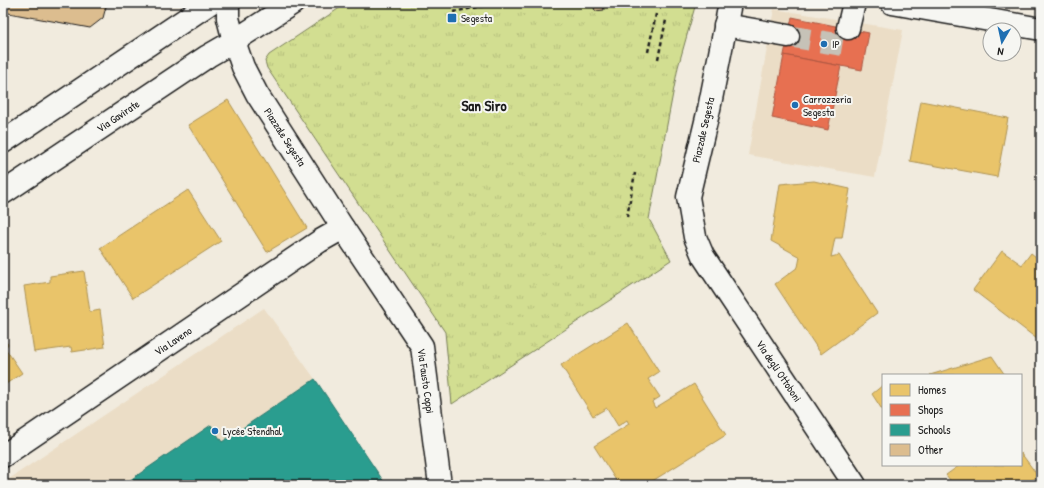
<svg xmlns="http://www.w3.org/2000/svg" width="1044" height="488" font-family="'Patrick Hand',sans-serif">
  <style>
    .built { fill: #ebddc6 }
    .grass { fill: url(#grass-tufts); stroke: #777d56 }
    .homes { fill: #e9c46a; stroke: #ac9253 }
    .shops { fill: #e76f51; stroke: #aa5641 }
    .schools { fill: #2a9d8f; stroke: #26766c }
    .building { fill: #dcbd8f; stroke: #1c1c1c }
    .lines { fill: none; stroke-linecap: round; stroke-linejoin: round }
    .minor-tunnel { stroke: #c6c2b7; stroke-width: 22; stroke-dasharray: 22 11; stroke-linecap: butt }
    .minor-casing { stroke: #1c1c1c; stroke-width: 25 }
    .major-casing { stroke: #1c1c1c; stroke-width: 25 }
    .path { stroke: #1c1c1c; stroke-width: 2.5; stroke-dasharray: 4 3; stroke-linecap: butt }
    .minor { stroke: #f6f6f2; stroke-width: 22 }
    .major { stroke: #f6f6f2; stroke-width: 22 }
    .poi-dot { fill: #1f6fb2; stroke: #f6f6f2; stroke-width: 1.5 }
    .labels { text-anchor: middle; stroke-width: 4; stroke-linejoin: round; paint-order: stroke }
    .poi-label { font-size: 11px; fill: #1c1c1c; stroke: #f6f6f2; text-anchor: start }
    .street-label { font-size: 11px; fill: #1c1c1c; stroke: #f6f6f2 }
    .district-label { font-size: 15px; font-weight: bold; fill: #1c1c1c; stroke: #f6f6f2 }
  </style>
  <defs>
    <pattern id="grass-tufts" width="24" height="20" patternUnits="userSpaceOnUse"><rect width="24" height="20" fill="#d2de91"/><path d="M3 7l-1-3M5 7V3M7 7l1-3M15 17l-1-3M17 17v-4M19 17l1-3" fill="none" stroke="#b4be7c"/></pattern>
  </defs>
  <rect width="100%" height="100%" fill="#f1ebde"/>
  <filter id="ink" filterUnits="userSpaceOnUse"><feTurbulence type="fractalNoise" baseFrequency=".025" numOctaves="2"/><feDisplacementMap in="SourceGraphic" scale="8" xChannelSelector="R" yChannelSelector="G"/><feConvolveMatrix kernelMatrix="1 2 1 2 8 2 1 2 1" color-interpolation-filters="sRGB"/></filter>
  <g filter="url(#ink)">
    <g class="built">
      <path d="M774,9L903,30L875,177L748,155Z"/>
      <path d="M264,308L315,379L386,485H3V483Z"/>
    </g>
    <path class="grass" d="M347,3H696L678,67L649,219L671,260L452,404L445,332L267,68L265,61L269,55Z"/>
    <g class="homes">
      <path d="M228,100L307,228L267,252L188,125Z"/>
      <path d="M921,101L1008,118L997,177L910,161Z"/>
      <path d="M814,181L850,189L842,238H835L831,257L839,255L877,313L821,354L775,284L798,267L800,257L771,241L780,184Z"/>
      <path d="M188,190L221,241L133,298L100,248Z"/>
      <path d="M1002,251L1022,265L1031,253L1041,261V342L973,290Z"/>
      <path d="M84,271L90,312L100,310L105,347L72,352L71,347L34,352L24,286L50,282V276Z"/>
      <path d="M628,323L659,372L648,379L660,397L652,402L655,408L694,384L726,435L646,485H619L594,446L629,424L627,420L618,426L607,408L593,416L561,365Z"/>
      <path d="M3,340L8,344L5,348L22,373L3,386Z"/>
      <path d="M992,356L1005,375H930Z"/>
      <path d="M883,385V411L872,394Z"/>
      <path d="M1021,453L1038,476L1025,485H954L946,475L960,465H1021Z"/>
    </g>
    <g class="shops">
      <path d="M792,17L869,33L862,70L784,55Z"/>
      <path d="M784,55L841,66L828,130L772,118Z"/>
    </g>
    <path class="schools" d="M315,379L386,485H123L211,425L222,442Z"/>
    <g class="building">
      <path d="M3,3H107L103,18L90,28L3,12Z"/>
      <path d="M593,3H603L604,10L595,11Z"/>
    </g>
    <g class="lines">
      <path class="minor-tunnel" d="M788,36L843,45L848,28"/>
      <defs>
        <g id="minor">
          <path d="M228,3V18L234,41L243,67L257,94L343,228L422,346L440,485"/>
          <path d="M730,3L709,109L688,197L695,237L703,256L855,485"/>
          <path d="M725,25L788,36"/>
          <path d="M848,28L854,3"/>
          <path d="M3,142L210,3"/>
          <path d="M3,193L208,56L234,41L293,3"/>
          <path d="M3,456L320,241L343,228"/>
        </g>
        <path id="major" d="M892,3L1041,29"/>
      </defs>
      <use href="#minor" class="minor-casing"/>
      <use href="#major" class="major-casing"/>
      <g class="path">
        <path d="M453,12L498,3"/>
        <path d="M648,52L656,14"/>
        <path d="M658,59L666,20"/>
        <path d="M627,217L635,173"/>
      </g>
      <use href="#minor" class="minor"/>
      <use href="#major" class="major"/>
    </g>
  </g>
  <g class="poi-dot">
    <rect x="447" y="13" width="10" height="10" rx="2"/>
    <circle cx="824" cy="44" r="4"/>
    <circle cx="795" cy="105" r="4"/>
    <circle cx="215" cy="431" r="4"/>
  </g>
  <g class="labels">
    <g class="poi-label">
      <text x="461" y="22">Segesta</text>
      <text x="832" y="48">IP</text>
      <text x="803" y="103">Carrozzeria<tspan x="803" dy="13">Segesta</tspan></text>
      <text x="223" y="435">Lycée Stendhal</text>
    </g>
    <g class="street-label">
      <text transform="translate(118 116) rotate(-34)" y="4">Via Gavirate</text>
      <text transform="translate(703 130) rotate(-77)" y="4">Piazzale Segesta</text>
      <text transform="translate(285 137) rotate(57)" y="4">Piazzale Segesta</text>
      <text transform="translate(173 341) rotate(-34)" y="4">Via Laveno</text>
      <text transform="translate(779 371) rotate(56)" y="4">Via degli Ottoboni</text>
      <text transform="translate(426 381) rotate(82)" y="4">Via Fausto Coppi</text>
    </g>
    <g class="district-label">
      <text x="484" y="111">San Siro</text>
    </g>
  </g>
  <rect width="1044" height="488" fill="none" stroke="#f6f6f2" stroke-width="16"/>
  <rect x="8" y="8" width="1028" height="472" fill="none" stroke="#1c1c1c" stroke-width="1.5" filter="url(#ink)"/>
  <rect x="882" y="374" width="140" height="92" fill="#f6f6f2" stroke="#9f9f9c"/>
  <rect x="890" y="384" width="20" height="12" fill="#e9c46a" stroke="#9f9f9c"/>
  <text x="918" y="394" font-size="12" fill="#1c1c1c">Homes</text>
  <rect x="890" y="404" width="20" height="12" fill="#e76f51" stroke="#9f9f9c"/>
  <text x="918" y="414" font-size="12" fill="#1c1c1c">Shops</text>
  <rect x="890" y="424" width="20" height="12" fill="#2a9d8f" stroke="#9f9f9c"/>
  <text x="918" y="434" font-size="12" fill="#1c1c1c">Schools</text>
  <rect x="890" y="444" width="20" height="12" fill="#dcbd8f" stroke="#9f9f9c"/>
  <text x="918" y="454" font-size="12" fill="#1c1c1c">Other</text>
  <g transform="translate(1002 42) rotate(189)"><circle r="19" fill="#f6f6f2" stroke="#9f9f9c"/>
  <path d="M0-3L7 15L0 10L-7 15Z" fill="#1f6fb2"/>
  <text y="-6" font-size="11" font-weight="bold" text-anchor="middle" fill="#1c1c1c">N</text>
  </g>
</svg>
